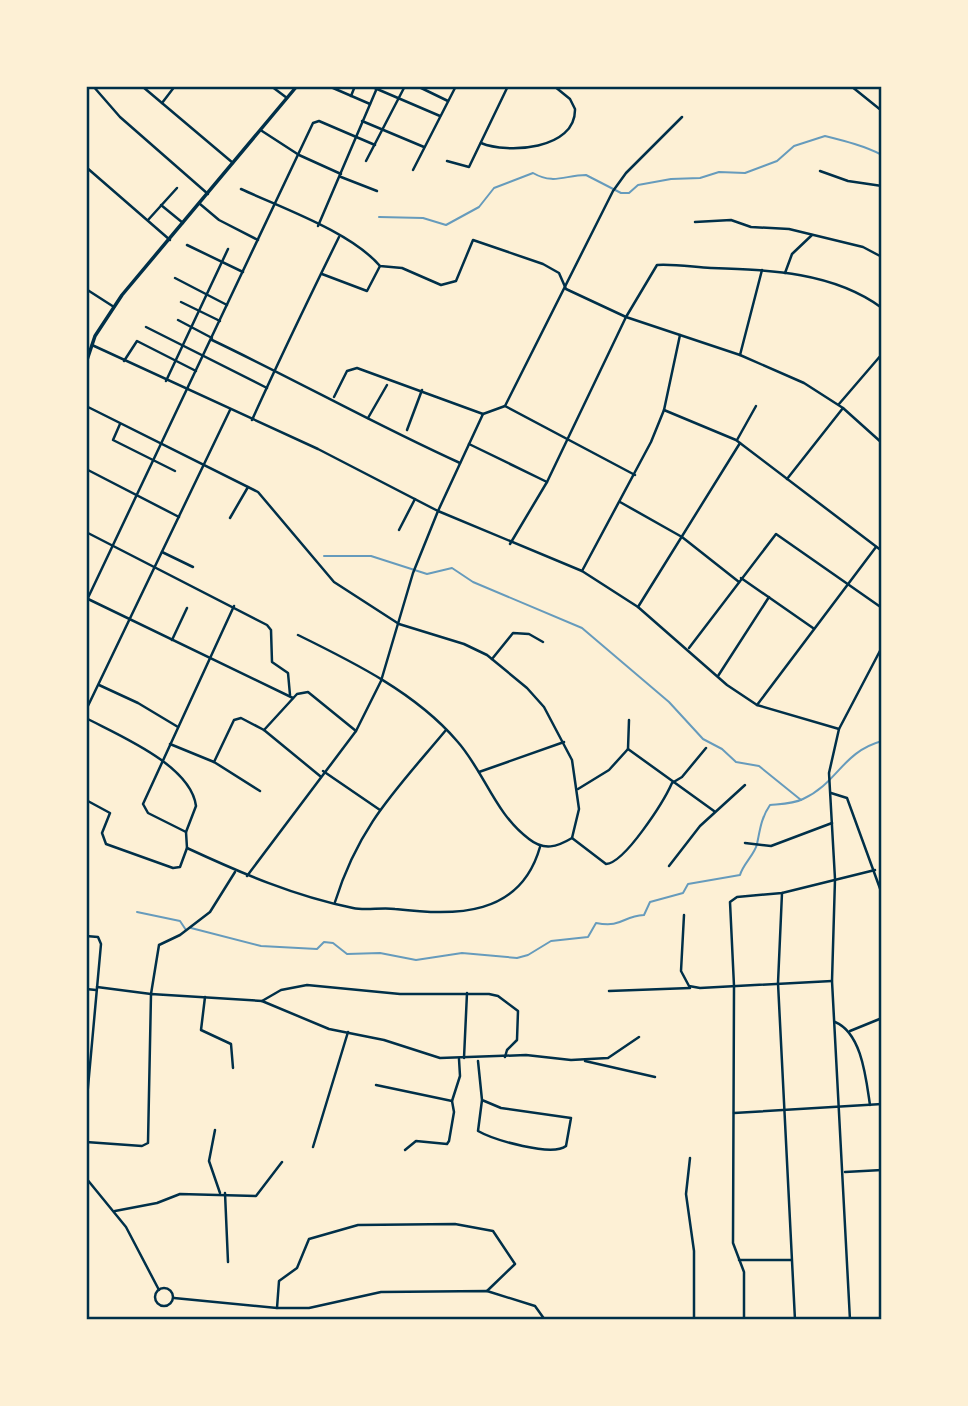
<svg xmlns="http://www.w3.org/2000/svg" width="968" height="1406" font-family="Karla,sans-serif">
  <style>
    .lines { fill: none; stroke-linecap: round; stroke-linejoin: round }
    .stream { stroke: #669bbc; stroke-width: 2 }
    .minor { stroke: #003049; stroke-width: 2.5 }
    .tertiary { stroke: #003049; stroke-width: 2.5 }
    .primary { stroke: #003049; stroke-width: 3.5 }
    .neatline { fill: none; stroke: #003049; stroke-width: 2.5 }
  </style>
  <rect width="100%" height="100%" fill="#fdf0d5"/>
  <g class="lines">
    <g class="stream">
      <path d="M379,217L423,218L446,225L479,207L494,188L533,173C554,185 565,175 586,175L621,193H629L638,185L671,179L700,178L719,172L745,173L777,161L794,146L825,136C845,141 865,146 882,155"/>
      <path d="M324,556H371L427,574L452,568L473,582L582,628L669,702L703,739L722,749L736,762L759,766L801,800"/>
      <path d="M137,912L180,921L186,930"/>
      <path d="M191,928L261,946L317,949L324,942L333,943L347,954L380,953L416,960L462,953L517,958L528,955L551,941L588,937L596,923C623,928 622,916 644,915L650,902L683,893L688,884L740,875C743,864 755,854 757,844C760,830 761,818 770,805C780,804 793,804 803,799C838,783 842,752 882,741"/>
    </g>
    <g class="minor">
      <path d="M93,86L120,117L208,194"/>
      <path d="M271,86L287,98"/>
      <path d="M370,86L440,116"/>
      <path d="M417,86L448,101"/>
      <path d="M143,87L233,163"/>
      <path d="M333,88L370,104"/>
      <path d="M351,96L355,86"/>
      <path d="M162,103L175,86"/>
      <path d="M362,121L424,147"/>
      <path d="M262,131L299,155L341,174"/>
      <path d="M481,143C507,154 576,150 575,109L570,99L554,86"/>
      <path d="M366,161L405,86"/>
      <path d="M447,161L469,167L508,86"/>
      <path d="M86,167L170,240"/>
      <path d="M413,170L456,86"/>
      <path d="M820,171L848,181L882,186"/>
      <path d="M341,177L377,191"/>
      <path d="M241,189C282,208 351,232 380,266L402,268L441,285L456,281L473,240L543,264L559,273L566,289L626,317L740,355L804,383L843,408L882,443"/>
      <path d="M200,204L219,220L258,240"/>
      <path d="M161,205L183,223"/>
      <path d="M148,220L177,188"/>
      <path d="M695,222L731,220L751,227L789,229L863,247L882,257"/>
      <path d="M318,226L377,88"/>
      <path d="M187,245L243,272"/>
      <path d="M785,273L792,254L812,235"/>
      <path d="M322,274L367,291L380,266"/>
      <path d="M175,278L227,305"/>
      <path d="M86,289L114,307"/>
      <path d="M181,302L220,321"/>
      <path d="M178,320L212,338"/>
      <path d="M146,327L267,388"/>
      <path d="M212,340C296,380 376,425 460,463"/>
      <path d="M92,345L318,449L438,511L582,571L638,607L727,685L757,705L839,729"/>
      <path d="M740,355L762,270"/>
      <path d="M124,361L137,341L196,371"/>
      <path d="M166,381L228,249"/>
      <path d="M334,397L347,371L357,368L483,414"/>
      <path d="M839,404L882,354"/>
      <path d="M86,406L258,492L334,582L399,624L464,644L487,655L527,688L544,707L572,760L579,809L572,838C557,847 544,851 529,839C495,814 484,771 457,741C416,693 353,662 298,635"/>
      <path d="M505,406L635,475"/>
      <path d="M664,410L736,440L882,551"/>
      <path d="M368,418L387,385"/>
      <path d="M252,420C280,358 309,298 339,237"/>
      <path d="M120,424L113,440L175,471"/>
      <path d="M407,430L422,390"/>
      <path d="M737,440L756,406"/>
      <path d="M469,444L547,482"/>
      <path d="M86,469L179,517"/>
      <path d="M787,479L843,408"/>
      <path d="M620,502L682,537L739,582"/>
      <path d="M230,518L248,487"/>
      <path d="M399,530L415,499"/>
      <path d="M86,532L267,625L271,630L272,662L288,673L290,695"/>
      <path d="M510,544L547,482L626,317L657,265C675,264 693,267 711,268C770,270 833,272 882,308"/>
      <path d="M162,552L193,567"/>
      <path d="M582,571L651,442L664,410L680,335"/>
      <path d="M741,578L813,628"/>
      <path d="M86,598L293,698"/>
      <path d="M86,602L313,123L319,121L375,145"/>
      <path d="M638,607L740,443"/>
      <path d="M172,640L187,608"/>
      <path d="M689,648L776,534L882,608"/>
      <path d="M492,659L513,633L529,634L543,642"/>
      <path d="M718,676L769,597"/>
      <path d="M99,685L138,703L178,727"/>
      <path d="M757,705L876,547"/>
      <path d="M86,710L230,410"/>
      <path d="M86,718C118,735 191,765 196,806L186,832L187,848L180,867L173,868L106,844L102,833L110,813L86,800"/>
      <path d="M264,730L297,694L308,692L356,731"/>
      <path d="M170,744L214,762L260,791"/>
      <path d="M628,749L714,811"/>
      <path d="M214,762L234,720L241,718L264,730L320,776"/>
      <path d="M323,771L380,810"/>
      <path d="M479,772L564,742"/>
      <path d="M578,789L609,770L628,749L629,720"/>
      <path d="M831,793L847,798L882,894"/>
      <path d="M186,832L148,813L143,804L234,606"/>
      <path d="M572,838L606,864C625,863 664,801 672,783L682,777L706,748"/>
      <path d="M745,843L771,846L832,823"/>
      <path d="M187,848C241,873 294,896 353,908C366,911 381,907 395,909C456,916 520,917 540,847"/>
      <path d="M669,866L700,826L745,785"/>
      <path d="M247,876L356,731L381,681L413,573L438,511L483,414L505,406L613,191L626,173L682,117"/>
      <path d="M782,893L778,983L795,1320"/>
      <path d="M335,902C359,825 396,790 446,730"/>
      <path d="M684,915L681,971L689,986L700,988L832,981"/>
      <path d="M86,936L98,937L101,944L86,1109"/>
      <path d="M97,987L151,994L159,945L180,935L210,912L235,872"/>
      <path d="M86,989L96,990"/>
      <path d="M609,991L690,988"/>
      <path d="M205,997L201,1030L231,1044L233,1068"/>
      <path d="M262,1001L281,990L307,985L400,994H489L498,996L518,1011L517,1040L507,1050L505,1057"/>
      <path d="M835,1022C862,1033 866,1079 870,1105"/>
      <path d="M850,1031L882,1018"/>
      <path d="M464,1058L467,993"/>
      <path d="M478,1061L482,1100L478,1131C494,1140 552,1157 566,1146L571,1118L501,1108L482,1100"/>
      <path d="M585,1061L655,1077"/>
      <path d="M376,1085L452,1101"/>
      <path d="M734,1113L882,1104"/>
      <path d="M215,1130L209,1161L220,1193"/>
      <path d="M86,1142L142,1146L148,1143L151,994L262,1001L329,1029L384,1040L440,1058L526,1055L571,1060L608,1058L639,1037"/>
      <path d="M313,1147L348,1032"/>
      <path d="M405,1150L416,1141L447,1144L449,1141L454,1112L452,1101L460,1076L459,1059"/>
      <path d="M690,1158L686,1194L694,1251V1320"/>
      <path d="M845,1172L882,1170"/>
      <path d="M86,1178L126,1227L159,1290"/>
      <path d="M225,1193L228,1262"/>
      <path d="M115,1211L157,1203L180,1194L256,1196L282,1162"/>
      <path d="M739,1260H791"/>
      <circle cx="164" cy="1297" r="9"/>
      <path d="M174,1298L277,1308H309L381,1292L487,1291L535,1306L545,1320"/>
      <path d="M277,1308L279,1281L297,1268L309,1239L358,1225L455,1224L493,1231L515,1264L487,1291"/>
      <path d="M744,1320V1272L733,1243L734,986L730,902L737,897L782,893L875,870"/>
      <path d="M850,1320L832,981L835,879L829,773L839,729L882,647"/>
    </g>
    <path class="tertiary" d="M851,86L882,111"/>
    <path class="primary" d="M86,363L95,336L122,295L297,86"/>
  </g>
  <rect width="968" height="1406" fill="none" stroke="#fdf0d5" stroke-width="175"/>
  <rect x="88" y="88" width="792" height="1230" class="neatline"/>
</svg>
